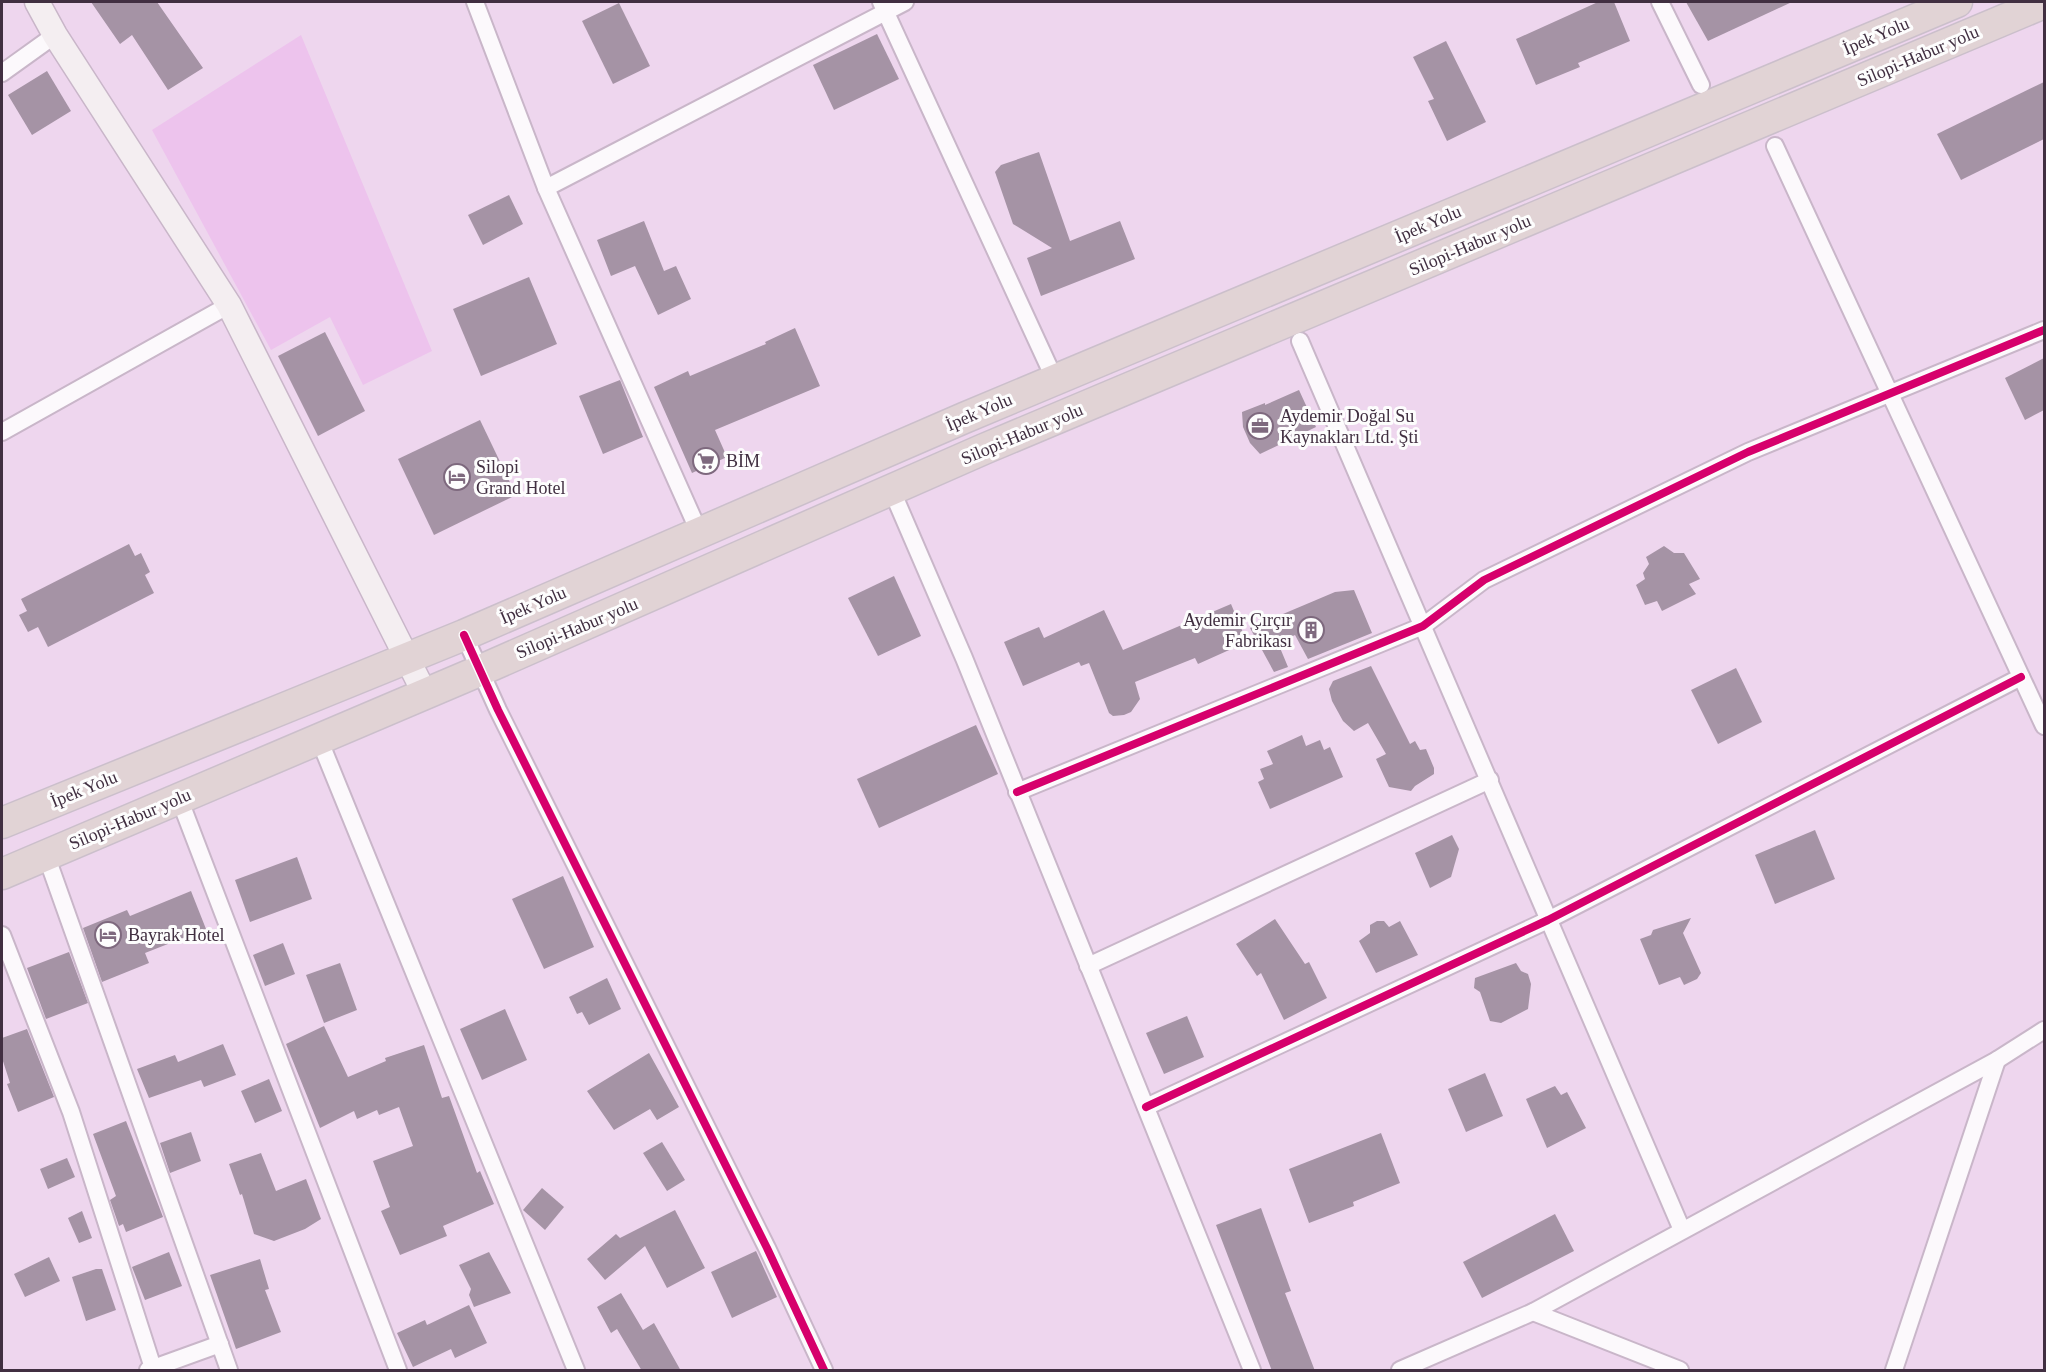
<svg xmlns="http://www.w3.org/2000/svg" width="2046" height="1372" font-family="Georgia,serif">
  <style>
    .green { fill: #edc3ed }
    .building { fill: #a593a5 }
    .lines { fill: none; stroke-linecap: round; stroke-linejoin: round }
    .street-casing { stroke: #c9b6c9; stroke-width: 20 }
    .secondary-casing { stroke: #c9b6c9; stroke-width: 27 }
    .highway-casing { stroke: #cbbfcb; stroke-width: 33 }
    .street { stroke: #fcf9fc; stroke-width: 16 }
    .secondary { stroke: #f4eef1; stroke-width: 24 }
    .highway { stroke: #e1d3d5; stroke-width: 30 }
    .cycleway-casing { stroke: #fdfdfd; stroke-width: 11 }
    .cycleway { stroke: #d6006c; stroke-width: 8 }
    .labels { text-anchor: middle; stroke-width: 6; stroke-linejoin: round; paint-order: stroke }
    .street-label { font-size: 18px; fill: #412f41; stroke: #fdfdfd }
    .poi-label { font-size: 18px; fill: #412f41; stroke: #fdfdfd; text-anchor: start }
  </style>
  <rect width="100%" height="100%" fill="#eed6ee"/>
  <path class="green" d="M301,35L432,351L363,385L330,317L271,350L152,130Z"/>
  <g class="building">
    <path d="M91,2H157L203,68L168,90L132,35L120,44Z"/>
    <path d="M1598,2H1614L1630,41L1578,63L1580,67L1536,85L1516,39Z"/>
    <path d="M1686,2H1792L1708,41Z"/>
    <path d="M619,3L650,66L613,84L582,21Z"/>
    <path d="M877,34L899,79L834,110L813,65Z"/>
    <path d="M1446,41L1486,122L1447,141L1428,101L1434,99L1413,57Z"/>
    <path d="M47,71L71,111L32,135L8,95Z"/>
    <path d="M2044,82V139L1961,180L1937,134Z"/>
    <path d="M1039,152L1070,241L1120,221L1135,259L1041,296L1027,258L1052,248L1013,224L995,172L1001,165Z"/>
    <path d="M509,195L523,224L483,245L468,215Z"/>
    <path d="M644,221L664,271L676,266L691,299L658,315L635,266L611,276L597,240Z"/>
    <path d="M529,277L557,344L481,376L453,309Z"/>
    <path d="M795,328L820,386L715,430L727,457L692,473L654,387L688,371L690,376L766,344L765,342Z"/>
    <path d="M325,332L365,411L318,436L278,356Z"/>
    <path d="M2044,358V410L2025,420L2005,378Z"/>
    <path d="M620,380L643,437L603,454L579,396Z"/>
    <path d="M1299,390L1316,427L1260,454L1250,443L1243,427L1242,412L1265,403V405Z"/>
    <path d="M480,420L516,495L434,535L398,459Z"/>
    <path d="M129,544L135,556L141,553L150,572L145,575L154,593L48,647L38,627L28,632L19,615L27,611L21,599Z"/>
    <path d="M1664,546L1674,553H1684L1700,579L1689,584L1696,594L1662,611L1657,601L1645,605L1636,585L1645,579L1643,573L1649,564L1646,557Z"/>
    <path d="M894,576L921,636L878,656L848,598Z"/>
    <path d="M1354,590L1372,633L1308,659L1295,635L1278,643L1288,667L1274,672L1250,628L1335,592Z"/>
    <path d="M1231,604L1247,642L1198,664L1195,658L1135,682L1140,699L1131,712L1124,715L1113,716L1109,713L1089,663L1081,666L1079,662L1023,686L1004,642L1039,627L1044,638L1104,610L1123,650Z"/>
    <path d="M1371,666L1410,744L1415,741L1420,750L1426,749L1434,768V774L1415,786L1411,791L1389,787L1376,759L1386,754L1368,723L1354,731L1343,721L1332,701L1329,689L1333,681Z"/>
    <path d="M1736,668L1762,722L1718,744L1691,690Z"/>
    <path d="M976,725L998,774L879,828L857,779Z"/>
    <path d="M1302,735L1306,746L1320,740L1324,750L1330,747L1343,777L1270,809L1258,782L1264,779L1260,769L1273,764L1267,751Z"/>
    <path d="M1815,830L1835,879L1775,904L1755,855Z"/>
    <path d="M1452,835L1459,849L1451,877L1430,888L1415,853Z"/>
    <path d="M297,857L312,899L250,922L235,880Z"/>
    <path d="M563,876L594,947L544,969L512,899Z"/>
    <path d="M191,891L206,929L145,953L149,963L102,982L83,928L127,910L130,916Z"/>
    <path d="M1691,918L1683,933L1701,973L1697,979L1684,985L1680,977L1659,985L1640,939L1651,935L1653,930Z"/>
    <path d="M1275,919L1305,964L1309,962L1327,998L1284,1020L1261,973L1257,976L1236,944Z"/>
    <path d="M1377,921H1384L1389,927L1400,921L1418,955L1376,973L1359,941L1370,933V925Z"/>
    <path d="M283,943L295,974L265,986L253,955Z"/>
    <path d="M69,952L88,1003L46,1019L27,968Z"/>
    <path d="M340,963L357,1010L324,1023L306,975Z"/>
    <path d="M1516,963L1521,971L1528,974L1531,984L1528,1009L1501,1023L1490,1021L1480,992L1474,988L1475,978Z"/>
    <path d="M607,978L621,1009L589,1025L582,1012L577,1014L569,997Z"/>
    <path d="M505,1009L527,1060L482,1080L460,1029Z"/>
    <path d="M1187,1016L1204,1057L1164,1074L1146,1033Z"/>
    <path d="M324,1026L348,1077L386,1061L385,1058L424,1045L442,1098L449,1096L477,1173L480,1171L494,1204L443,1226L447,1236L400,1255L381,1211L390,1207L373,1161L413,1146L399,1107L379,1115L377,1110L357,1119L354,1111L320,1128L286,1044Z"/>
    <path d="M27,1029L54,1097L18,1112L7,1084L10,1083L2,1058V1038Z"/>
    <path d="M223,1044L236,1075L204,1087L201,1080L149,1098L137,1069L175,1055L178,1062Z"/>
    <path d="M649,1053L679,1107L657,1120L650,1109L614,1130L587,1091Z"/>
    <path d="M1485,1073L1503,1116L1466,1132L1448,1089Z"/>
    <path d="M269,1079L282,1111L255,1123L241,1091Z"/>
    <path d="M1555,1086L1561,1095L1567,1092L1586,1128L1547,1148L1526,1099Z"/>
    <path d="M126,1121L163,1217L126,1232L123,1224L119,1226L110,1200L116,1196L93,1134Z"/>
    <path d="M191,1132L201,1161L170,1173L160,1143Z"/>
    <path d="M1381,1133L1400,1183L1353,1202L1354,1206L1309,1223L1289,1169Z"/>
    <path d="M662,1142L685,1180L667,1191L643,1153Z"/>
    <path d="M261,1153L276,1191L306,1179L321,1219L305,1229L274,1241L254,1234L242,1194L240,1195L229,1164Z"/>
    <path d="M67,1158L75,1177L48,1189L40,1169Z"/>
    <path d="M542,1188L564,1207L545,1230L523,1210Z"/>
    <path d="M1261,1208L1291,1291L1285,1293L1315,1371H1272L1216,1225Z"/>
    <path d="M675,1210L705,1268L667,1288L645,1246L605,1280L587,1259L616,1234L620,1238Z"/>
    <path d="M82,1211L92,1238L79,1243L68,1218Z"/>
    <path d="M1555,1214L1574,1251L1482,1298L1463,1262Z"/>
    <path d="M756,1251L777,1297L732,1318L711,1272Z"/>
    <path d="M169,1252L182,1286L145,1300L132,1267Z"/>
    <path d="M489,1252L511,1293L474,1307L469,1295L471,1289L459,1265Z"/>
    <path d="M49,1257L60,1281L25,1297L14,1274Z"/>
    <path d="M260,1259L269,1289L265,1290L281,1332L236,1349L210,1275Z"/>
    <path d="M96,1269H102L116,1310L86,1321L72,1277Z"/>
    <path d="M621,1293L643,1330L654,1323L681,1371H642L617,1329L611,1333L597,1307Z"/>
    <path d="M469,1305L487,1343L455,1358L451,1349L413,1367L397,1333L425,1320L427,1325Z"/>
  </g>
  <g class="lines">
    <defs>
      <g id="street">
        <path d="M475,2L546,188L700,534"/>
        <path d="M881,2L1055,380"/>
        <path d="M1660,2L1701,85"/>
        <path d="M2,73L55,35"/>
        <path d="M1775,146L2044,726"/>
        <path d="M546,188L905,2"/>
        <path d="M1300,341L1682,1230"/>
        <path d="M2,432L229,305"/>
        <path d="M892,491L964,658L1252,1370"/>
        <path d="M464,635L498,710L767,1248L824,1370"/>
        <path d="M319,739L576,1370"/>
        <path d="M1017,792L1423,626L1484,580L1748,452L2044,330"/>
        <path d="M179,798L398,1370"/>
        <path d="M46,855L229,1370"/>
        <path d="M2,935L71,1112L153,1368"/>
        <path d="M1088,966L1490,780"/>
        <path d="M1146,1107L1548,920L2021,677"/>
        <path d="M1533,1312L1680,1370"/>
        <path d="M148,1370L220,1344"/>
        <path d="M1400,1370L1533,1312L1997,1060L2044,1030"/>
        <path d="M1894,1370L1997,1060"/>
      </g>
      <path id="secondary" d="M37,2L55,35L229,305L425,694"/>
      <g id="highway">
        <path d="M2,823L464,635L964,418L1957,2"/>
        <path d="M2,874L479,671L984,449L2044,3"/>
      </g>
    </defs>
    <use href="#street" class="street-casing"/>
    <use href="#secondary" class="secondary-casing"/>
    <use href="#highway" class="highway-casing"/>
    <use href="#street" class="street"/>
    <use href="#secondary" class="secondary"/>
    <use href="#highway" class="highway"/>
    <defs>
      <g id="cycleway">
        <path d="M464,635L498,710L767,1248L824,1370"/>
        <path d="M1017,792L1423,626L1484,580L1748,452L2044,330"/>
        <path d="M1146,1107L1548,920L2021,677"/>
      </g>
    </defs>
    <use href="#cycleway" class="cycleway-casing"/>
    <use href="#cycleway" class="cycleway"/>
  </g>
  <defs>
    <symbol id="office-ring" viewBox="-11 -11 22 22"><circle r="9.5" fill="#fdfdfd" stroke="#7e697e" stroke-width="1.5"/><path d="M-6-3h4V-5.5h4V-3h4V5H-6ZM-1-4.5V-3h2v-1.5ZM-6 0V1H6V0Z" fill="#7e697e"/></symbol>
    <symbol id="supermarket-ring" viewBox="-11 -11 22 22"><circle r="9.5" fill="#fdfdfd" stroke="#7e697e" stroke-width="1.5"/><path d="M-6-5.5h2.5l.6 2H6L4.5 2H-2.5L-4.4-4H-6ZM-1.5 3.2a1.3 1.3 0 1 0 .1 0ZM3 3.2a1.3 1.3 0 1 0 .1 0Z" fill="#7e697e"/></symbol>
    <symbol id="hotel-ring" viewBox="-11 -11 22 22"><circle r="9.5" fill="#fdfdfd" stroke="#7e697e" stroke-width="1.5"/><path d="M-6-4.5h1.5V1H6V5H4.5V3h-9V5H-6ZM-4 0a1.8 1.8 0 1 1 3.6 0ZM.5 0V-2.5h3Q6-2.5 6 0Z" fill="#7e697e"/></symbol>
    <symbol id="building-ring" viewBox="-11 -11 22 22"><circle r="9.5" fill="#fdfdfd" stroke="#7e697e" stroke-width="1.5"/><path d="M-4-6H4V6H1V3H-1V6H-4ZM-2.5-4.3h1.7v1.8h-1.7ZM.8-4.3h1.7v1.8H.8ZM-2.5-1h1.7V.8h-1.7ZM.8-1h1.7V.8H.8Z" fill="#7e697e"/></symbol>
  </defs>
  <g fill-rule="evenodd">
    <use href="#office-ring" x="1245" y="411" width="30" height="30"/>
    <use href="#supermarket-ring" x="691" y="446" width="30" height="30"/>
    <use href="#hotel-ring" x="442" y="462" width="30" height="30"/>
    <use href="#building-ring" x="1296" y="615" width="30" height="30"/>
    <use href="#hotel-ring" x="93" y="920" width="30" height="30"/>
  </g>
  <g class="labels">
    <g class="street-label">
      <text transform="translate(1876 36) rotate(-23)" y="6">İpek Yolu</text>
      <text transform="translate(1918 56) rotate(-23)" y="6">Silopi-Habur yolu</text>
      <text transform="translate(1428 224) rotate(-23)" y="6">İpek Yolu</text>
      <text transform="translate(1470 245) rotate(-23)" y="6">Silopi-Habur yolu</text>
      <text transform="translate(979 412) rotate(-23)" y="6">İpek Yolu</text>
      <text transform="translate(1022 434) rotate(-23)" y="6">Silopi-Habur yolu</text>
      <text transform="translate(533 605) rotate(-23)" y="6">İpek Yolu</text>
      <text transform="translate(577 628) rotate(-23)" y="6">Silopi-Habur yolu</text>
      <text transform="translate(84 789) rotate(-22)" y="6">İpek Yolu</text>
      <text transform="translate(130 819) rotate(-23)" y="6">Silopi-Habur yolu</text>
    </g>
    <g class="poi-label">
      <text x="1280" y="422">Aydemir Doğal Su<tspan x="1280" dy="21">Kaynakları Ltd. Şti</tspan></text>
      <text x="726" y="467">BİM</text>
      <text x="476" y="473">Silopi<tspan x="476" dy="21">Grand Hotel</tspan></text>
      <text x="1292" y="626" text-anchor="end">Aydemir Çırçır<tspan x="1292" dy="21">Fabrikası</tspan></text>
      <text x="128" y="941">Bayrak Hotel</text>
    </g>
  </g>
  <rect width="2046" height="1372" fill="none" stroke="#412f41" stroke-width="6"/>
</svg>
